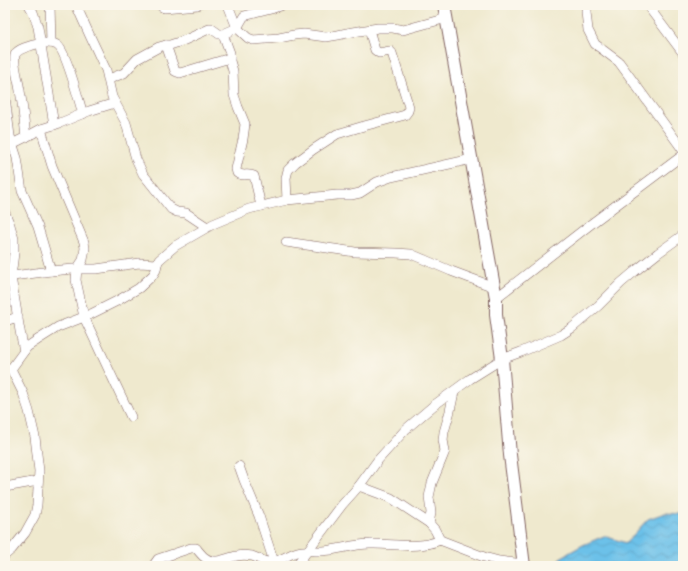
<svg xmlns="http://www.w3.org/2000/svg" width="688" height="571" font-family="Alegreya,serif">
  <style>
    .water { fill: url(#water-waves); stroke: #5b708a }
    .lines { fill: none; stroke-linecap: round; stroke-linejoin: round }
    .minor-casing { stroke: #846664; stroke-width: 10 }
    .tertiary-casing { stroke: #846664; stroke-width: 14 }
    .minor { stroke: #fff; stroke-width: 9 }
    .tertiary { stroke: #fff; stroke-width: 12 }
  </style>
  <defs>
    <pattern id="water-waves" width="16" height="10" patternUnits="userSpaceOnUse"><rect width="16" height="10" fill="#6cc1e9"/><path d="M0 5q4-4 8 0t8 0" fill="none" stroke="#5fa5c8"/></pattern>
  </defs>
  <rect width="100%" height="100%" fill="#fbf7ec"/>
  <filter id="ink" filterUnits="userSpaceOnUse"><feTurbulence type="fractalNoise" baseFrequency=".025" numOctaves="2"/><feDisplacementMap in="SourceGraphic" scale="8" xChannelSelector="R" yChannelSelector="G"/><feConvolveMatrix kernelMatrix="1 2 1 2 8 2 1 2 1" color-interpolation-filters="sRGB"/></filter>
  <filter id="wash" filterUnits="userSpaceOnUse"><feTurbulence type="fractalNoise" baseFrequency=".012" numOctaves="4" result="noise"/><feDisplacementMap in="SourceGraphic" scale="16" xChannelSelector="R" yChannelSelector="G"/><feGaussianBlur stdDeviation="0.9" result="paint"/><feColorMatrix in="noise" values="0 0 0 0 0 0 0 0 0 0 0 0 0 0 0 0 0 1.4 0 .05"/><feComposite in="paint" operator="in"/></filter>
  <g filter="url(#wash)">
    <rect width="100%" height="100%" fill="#efe9ce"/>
    <path class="water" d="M665,513L683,514V565H677L673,566H553L560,558L583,545L604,536L626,543L648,519Z"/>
  </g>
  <g filter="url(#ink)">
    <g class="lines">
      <defs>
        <g id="minor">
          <path d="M29,5L33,12L38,27L54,125"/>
          <path d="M50,5L51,43"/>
          <path d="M76,5L90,36L106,70L112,97L126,123L136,159L143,174L171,209L177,212L186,213L207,227"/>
          <path d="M161,5L162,7L164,8L197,5"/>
          <path d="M228,5L237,28L248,38L253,40L279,38L294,35L304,34L326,37L338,35L347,33L378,28H393L403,30L447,18"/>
          <path d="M587,5L586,12L588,30L595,44L619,62L683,150"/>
          <path d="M647,5L683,53"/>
          <path d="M223,34L230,53V61L233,71L234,95L238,107L245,124L243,139L236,169L237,173C243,177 248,173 254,176L261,206"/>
          <path d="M166,45L175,71L177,72L180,73L230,58"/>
          <path d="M109,79L124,73L137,59L159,47L166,45H170L185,40L209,29H212L219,34H223L237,28L244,16L271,9L282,5"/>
          <path d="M5,97L10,136L17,158L22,191L38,227L51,271"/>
          <path d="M41,129L52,166L84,242L85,248L83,260L77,269L76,280L84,317L131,417"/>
          <path d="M26,137L41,129L60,123L89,111L115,103"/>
          <path d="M12,144L26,137C24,121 23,106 20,91C19,82 13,63 15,55C17,49 28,47 33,45C40,43 51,42 57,45C66,50 79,102 83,114"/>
          <path d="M287,200L286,178L288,170L295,163L314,149L337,134L364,126L405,115L408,111L409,107L392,53L390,51L379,53L375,50L369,30"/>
          <path d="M5,213L10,225L14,239V253L11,277L20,331L24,351"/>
          <path d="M286,242L355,252L396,253L411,254L451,271L494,287"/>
          <path d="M5,277L51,271L73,269H96L139,263L157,264"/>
          <path d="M496,298L591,224L683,155"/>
          <path d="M5,321L18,317"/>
          <path d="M239,466L244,480L259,516L274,562"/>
          <path d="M359,486L391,498L429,523L435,530L440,540"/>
          <path d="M5,487L38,481"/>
          <path d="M429,523L431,513L429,497L432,483L443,456L445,451L443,440L444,432L450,411L454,392"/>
          <path d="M5,555L12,549L25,533L35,515L37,505L39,471L35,437L29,411L23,393L11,369L27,347L39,339L58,327L89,315L117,301L139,288L153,275L156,270L157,264L159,260L175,246L213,224L249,209L287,200L337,195H351L360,193L377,182L391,177L472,159"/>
          <path d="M153,566L158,559L191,548H196C201,554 205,560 213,561C221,562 229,557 237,556C241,555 247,555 252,556C259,558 264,563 272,562C281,561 289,554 297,552C305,550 314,551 322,551C338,550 354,544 370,544C393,543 418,550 440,540L484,557L499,561L524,564"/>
          <path d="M294,566L299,562L342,505L359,486L378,460L406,429L433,406L470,379L502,359L521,352L561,335L572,328L598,306L621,283L634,272L658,253L683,235"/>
        </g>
        <path id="tertiary" d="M444,5L496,298V315L502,359L510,455L524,566"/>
      </defs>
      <use href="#minor" class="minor-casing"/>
      <use href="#tertiary" class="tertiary-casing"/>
      <use href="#minor" class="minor"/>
      <use href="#tertiary" class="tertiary"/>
    </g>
  </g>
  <rect width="688" height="571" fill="none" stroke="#fbf7ec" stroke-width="20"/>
</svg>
